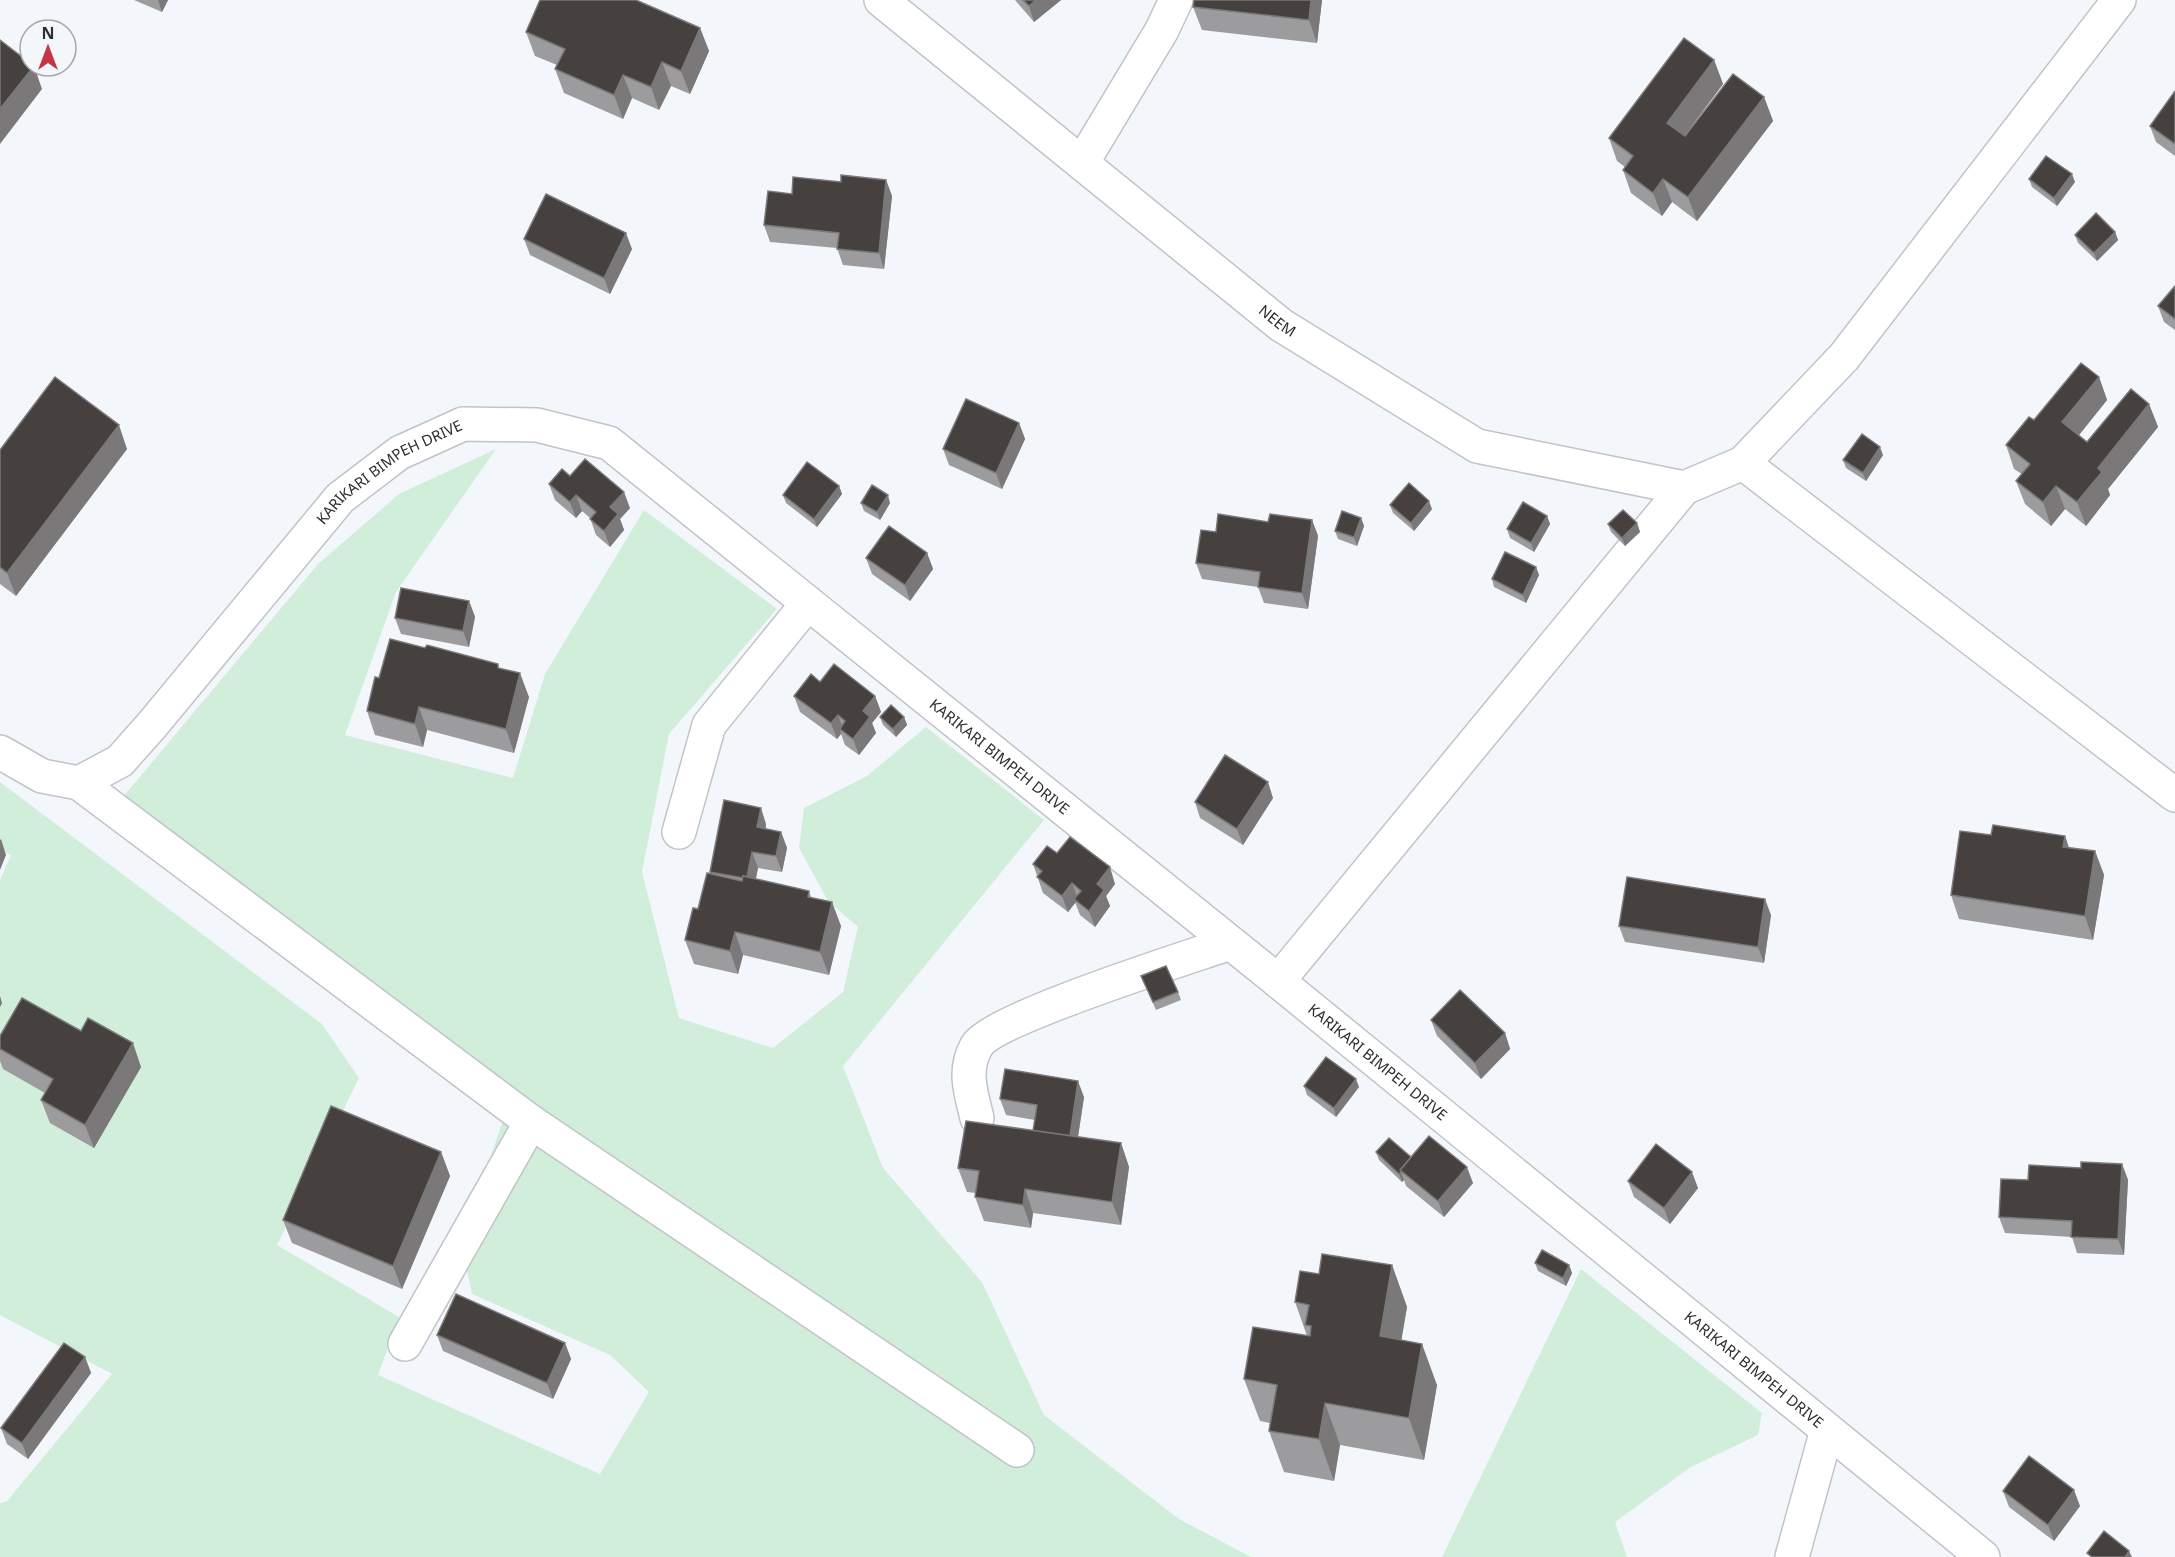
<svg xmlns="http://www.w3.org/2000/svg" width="2175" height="1557" font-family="'Noto Sans',sans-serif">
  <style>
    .green { fill: #d1eeda }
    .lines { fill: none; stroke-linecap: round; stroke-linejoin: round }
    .minor-casing { stroke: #c0c4c9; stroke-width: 36 }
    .minor { stroke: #fff; stroke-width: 33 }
    .wall { fill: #9c9c9e }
    .shaded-wall { fill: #7a7878 }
    .building { fill: #46413f; stroke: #7a7878; stroke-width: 1.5 }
    .labels { text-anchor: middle; stroke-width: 6; stroke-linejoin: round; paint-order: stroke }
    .street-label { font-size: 15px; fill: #2d2e30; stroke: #f3f7fc }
  </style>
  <rect width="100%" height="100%" fill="#f3f7fc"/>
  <g class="green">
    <path d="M496,449L396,592L345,735L513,778L545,674L644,510L777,609L669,734L642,872L679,1018L773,1048L843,992L858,927L828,901L799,848L804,808L867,776L926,727L1044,820L843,1066L883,1168L982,1282L1044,1415L1179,1519L1251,1557H0V1503L7,1501L112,1374L0,1315V880L11,855L0,850V782L322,1024L359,1078L277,1245L399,1317L378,1375L600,1474L649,1392L610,1355L472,1294L461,1245L512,1093L123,797L318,564L399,494Z"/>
    <path d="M1581,1269L1762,1413L1758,1435L1691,1467L1615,1522L1627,1557H1442Z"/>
  </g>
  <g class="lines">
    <defs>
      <g id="minor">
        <path id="s1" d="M881,0L1281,325L1477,446L1684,488L1743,463L1844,357L2119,0"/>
        <path d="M1082,163L1162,30L1176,0"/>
        <path d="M1743,463L2175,795"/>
        <path id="s2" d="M0,752L42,776L79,783L120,761L152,725L340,498L399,453L463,424L537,425L609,443L1278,981L1983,1557"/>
        <path d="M79,783L531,1122L1017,1450"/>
        <path d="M679,832L709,725L808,603"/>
        <path d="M1278,981L1684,488"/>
        <path d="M977,1118C971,1093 963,1071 976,1047C991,1019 1190,957 1230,943"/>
        <path d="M405,1344L531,1122"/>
        <path d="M1792,1557L1827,1430"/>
      </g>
    </defs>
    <use href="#minor" class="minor-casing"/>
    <use href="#minor" class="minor"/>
  </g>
  <g class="wall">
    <path d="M134,0H168L162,12Z"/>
    <path d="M1015,0H1061L1034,22Z"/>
    <path d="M1322,0L1317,43L1202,30L1193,7Z"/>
    <path d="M700,28L709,51L690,94L671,86L659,110L632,98L623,119L564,93L555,69L557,65L535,56L526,32Z"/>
    <path d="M1714,60L1723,84L1684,136H1685L1764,97L1773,121L1697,221L1672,202L1662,216L1631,193L1623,170L1625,167L1617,161L1609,138Z"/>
    <path d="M2175,91V156L2156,142L2150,126Z"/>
    <path d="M2029,179L2075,182L2057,206L2032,187Z"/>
    <path d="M886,180L892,196L884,269L843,265L837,248L770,242L764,225L792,194L841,182Z"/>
    <path d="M2115,232L2118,240L2097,261L2078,243L2075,235Z"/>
    <path d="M524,239L632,249L610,294L530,255Z"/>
    <path d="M2175,286V330L2164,322L2158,306Z"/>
    <path d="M2099,377L2107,400L2079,435L2087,442L2149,404L2158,427L2108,489L2110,495L2086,526L2065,509L2051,526L2025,504L2016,481L2022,474L2014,469L2006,445L2034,420Z"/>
    <path d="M1019,423L1025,439L1002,489L949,465L943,449Z"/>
    <path d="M127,449L16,596L0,584V450Z"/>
    <path d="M1883,455L1866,481L1846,468L1843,460Z"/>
    <path d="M570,476L630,508L620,519L624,530L610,547L596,535L590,518L582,511L576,518L555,500L549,484Z"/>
    <path d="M839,486L842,494L817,527L786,503L783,495Z"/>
    <path d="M861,503H890L880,520L864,511Z"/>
    <path d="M1390,505L1432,509L1414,531L1393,513Z"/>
    <path d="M1547,516L1550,524L1534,552L1510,538L1507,529Z"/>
    <path d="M1361,518L1364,526L1357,546L1338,539L1335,531Z"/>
    <path d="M1312,520L1318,536L1308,609L1264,603L1258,587L1202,579L1196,563L1216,532L1268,522Z"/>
    <path d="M1637,523L1640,532L1625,546L1611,532L1608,524Z"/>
    <path d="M927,553L933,569L910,601L872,574L866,558Z"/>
    <path d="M1536,567L1539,575L1526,603L1494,587L1492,579Z"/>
    <path d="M469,601L475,617L469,647L401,634L395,618Z"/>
    <path d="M500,668L529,697L514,753L427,730L423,747L375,735L367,711L379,678Z"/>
    <path d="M820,682L875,696L881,712L872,723L876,733L859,755L845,745L841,734L837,739L800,712L794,696Z"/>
    <path d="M880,717H904L907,725L896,737L883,725Z"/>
    <path d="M1273,798L1243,845L1200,818L1195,802Z"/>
    <path d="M766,824V829L781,832L787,848L782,872L758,868L756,879L809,891L811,897L841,926L829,975L743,955L738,974L694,964L685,940L711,874L710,872Z"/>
    <path d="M1991,835L2065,836L2069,848L2095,851L2104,875L2093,940L1959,919L1951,895Z"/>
    <path d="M1057,853L1115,884L1106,896L1110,906L1095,927L1080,915L1075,902L1068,912L1043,893L1033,864Z"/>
    <path d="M1771,915L1764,963L1625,942L1619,926Z"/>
    <path d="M1141,976L1178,992L1181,1000L1156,1010Z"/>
    <path d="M1431,1020L1505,1033L1510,1049L1481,1079L1437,1036Z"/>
    <path d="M0,1036L141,1067L94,1148L50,1123L41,1100L45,1093L3,1069L0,1061Z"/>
    <path d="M1304,1086L1359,1087L1336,1117L1307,1095Z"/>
    <path d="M1084,1097L1078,1137L1121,1143L1129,1167L1121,1225L1033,1213L1031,1228L984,1221L975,1197L976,1193L967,1192L958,1168L1033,1131L1035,1120L1006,1115L1000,1099Z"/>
    <path d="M441,1152L450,1176L402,1289L292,1243L283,1220Z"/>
    <path d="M1376,1152L1411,1157L1473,1183L1444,1217L1406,1186L1404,1180L1402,1182L1379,1160Z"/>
    <path d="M2122,1164L2128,1180L2124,1255L2077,1253L2072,1237L2005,1233L1999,1217L2028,1180L2081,1168Z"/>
    <path d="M1628,1181L1698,1188L1670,1224L1634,1197Z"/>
    <path d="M1535,1263L1569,1265L1572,1273L1566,1286L1538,1271Z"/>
    <path d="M1392,1265L1407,1307L1401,1340L1437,1385L1424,1460L1340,1445L1334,1481L1284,1472L1269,1431L1270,1423L1260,1421L1244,1379L1307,1336L1295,1302L1319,1274Z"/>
    <path d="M437,1335L565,1343L571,1359L553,1399L443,1351Z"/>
    <path d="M85,1357L91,1373L28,1459L7,1444L1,1428Z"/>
    <path d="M2003,1491L2080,1506L2054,1541L2009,1507Z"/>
  </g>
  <g class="shaded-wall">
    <path d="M158,0H168L162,12Z"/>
    <path d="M1036,0H1061L1034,22L1029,6Z"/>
    <path d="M1311,0H1322L1317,43L1309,20Z"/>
    <path d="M700,28L709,51L690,94L681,71Z"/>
    <path d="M1714,60L1723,84L1676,147L1667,123Z"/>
    <path d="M662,62L671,86L659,110L651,87Z"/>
    <path d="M34,66L42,89L0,144V109Z"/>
    <path d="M623,75L632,98L623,119L614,95Z"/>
    <path d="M1764,97L1773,121L1697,221L1688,197Z"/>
    <path d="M2072,174L2075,182L2057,206L2054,198Z"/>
    <path d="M1663,179L1672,202L1662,216L1653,193Z"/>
    <path d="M886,180L892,196L884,269L879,253Z"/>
    <path d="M2115,232L2118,240L2097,261L2094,253Z"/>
    <path d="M626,233L632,249L610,294L604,278Z"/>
    <path d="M2099,377L2107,400L2071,445L2062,422Z"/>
    <path d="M2149,404L2158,427L2108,489L2110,495L2086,526L2077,502L2098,468Z"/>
    <path d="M1019,423L1025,439L1002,489L996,473Z"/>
    <path d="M119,425L127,449L16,596L7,573Z"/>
    <path d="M1880,447L1883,455L1866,481L1863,473Z"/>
    <path d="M839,486L842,494L817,527L814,519Z"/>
    <path d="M2056,486L2065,509L2051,526L2043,502Z"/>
    <path d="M624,492L630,508L620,519L624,530L610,547L604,531L610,507Z"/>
    <path d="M576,495L582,511L576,518L570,502Z"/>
    <path d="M888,495L890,503L880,520L877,512Z"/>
    <path d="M1429,501L1432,509L1414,531L1411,523Z"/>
    <path d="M1547,516L1550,524L1534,552L1531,543Z"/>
    <path d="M1361,518L1364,526L1357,546L1354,537Z"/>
    <path d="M1312,520L1318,536L1308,609L1302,593Z"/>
    <path d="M1637,523L1640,532L1625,546L1622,538Z"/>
    <path d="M927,553L933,569L910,601L905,585Z"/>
    <path d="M1536,567L1539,575L1526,603L1523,595Z"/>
    <path d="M469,601L475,617L469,647L463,631Z"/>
    <path d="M520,673L529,697L514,753L506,729Z"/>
    <path d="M875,696L881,712L872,723L876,733L859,755L853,739L863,711Z"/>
    <path d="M419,707L427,730L423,747L415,724Z"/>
    <path d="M838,715L844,731L840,729L841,734L837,739L831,723Z"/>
    <path d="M904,717L907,725L896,737L893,729Z"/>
    <path d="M1268,782L1273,798L1243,845L1237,829Z"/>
    <path d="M761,808L766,824L763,843L757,827Z"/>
    <path d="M781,832L787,848L782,872L776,856Z"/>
    <path d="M2065,836L2073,860L2063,847Z"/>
    <path d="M1,839L6,855L0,870V840Z"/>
    <path d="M2095,851L2104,875L2093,940L2085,916Z"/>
    <path d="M752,852L758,868L752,895L747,879Z"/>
    <path d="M1110,867L1115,884L1106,896L1110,906L1095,927L1089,911L1097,884Z"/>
    <path d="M1072,883L1078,899H1074L1076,902L1068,912L1062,896Z"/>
    <path d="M1765,899L1771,915L1764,963L1758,947Z"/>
    <path d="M832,902L841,926L829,975L820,952Z"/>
    <path d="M735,932L743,955L738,974L730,951Z"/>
    <path d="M0,996L2,1003L0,1007Z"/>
    <path d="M1505,1033L1510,1049L1481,1079L1475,1063Z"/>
    <path d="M133,1043L141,1067L94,1148L85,1125Z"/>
    <path d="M1356,1079L1359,1087L1336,1117L1334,1108Z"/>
    <path d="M1078,1081L1084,1097L1075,1156L1069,1140Z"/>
    <path d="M1121,1143L1129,1167L1121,1225L1112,1202Z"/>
    <path d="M441,1152L450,1176L402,1289L393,1266Z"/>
    <path d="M2122,1164L2128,1180L2124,1255L2118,1239Z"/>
    <path d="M1467,1167L1473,1183L1444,1217L1438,1201Z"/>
    <path d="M1401,1172L1404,1180L1402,1182L1399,1174Z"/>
    <path d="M1692,1172L1698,1188L1670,1224L1664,1208Z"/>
    <path d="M1025,1189L1033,1213L1031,1228L1023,1205Z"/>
    <path d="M1392,1265L1407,1307L1395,1378L1380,1336Z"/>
    <path d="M1569,1265L1572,1273L1566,1286L1563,1278Z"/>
    <path d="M565,1343L571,1359L553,1399L547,1383Z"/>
    <path d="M1422,1344L1437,1385L1424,1460L1409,1418Z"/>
    <path d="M85,1357L91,1373L28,1459L22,1443Z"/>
    <path d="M1325,1403L1340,1445L1334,1481L1319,1439Z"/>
    <path d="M2074,1490L2080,1506L2054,1541L2048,1525Z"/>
    <path d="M2129,1551L2132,1557H2125Z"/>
  </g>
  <g class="building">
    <path d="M540,0H636L700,28L681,71L662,62L651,87L623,75L614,95L555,69L565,49L526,32Z"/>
    <path d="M1023,0H1036L1029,6Z"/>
    <path d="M1194,0H1311L1309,20L1193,7Z"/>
    <path d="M1684,38L1714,60L1667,123L1685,136L1733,74L1764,97L1688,197L1663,179L1653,193L1623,170L1633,156L1609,138Z"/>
    <path d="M0,40L30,63V66H34L0,109Z"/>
    <path d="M2175,91V144L2150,126Z"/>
    <path d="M2046,156L2072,174L2054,198L2029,179Z"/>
    <path d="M841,175L886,180L879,253L837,249L839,233L764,225L768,191L792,194L793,177L841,182Z"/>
    <path d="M546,194L626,233L604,278L524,239Z"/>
    <path d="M2096,213L2115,232L2094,253L2075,235Z"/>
    <path d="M2175,286V319L2158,306Z"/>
    <path d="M2081,363L2099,377L2062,422L2087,442L2131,389L2149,404L2098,468L2102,472L2077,502L2056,486L2043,502L2016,481L2030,464L2006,445L2029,417L2034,420Z"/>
    <path d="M55,377L119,425L7,573L0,567V450Z"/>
    <path d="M966,399L1019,423L996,473L943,449Z"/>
    <path d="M1862,434L1880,447L1863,473L1843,460Z"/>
    <path d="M585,459L624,492L610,507L618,514L604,531L590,519L596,512L576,495L570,502L549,484L562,469L570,476Z"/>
    <path d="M807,462L839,486L814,519L783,495Z"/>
    <path d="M1409,483L1429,501L1411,523L1390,505Z"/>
    <path d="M872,485L888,495L877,512L861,503Z"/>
    <path d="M1523,502L1547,516L1531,543L1507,529Z"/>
    <path d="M1623,510L1637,523L1622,538L1608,524Z"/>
    <path d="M1342,511L1361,518L1354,537L1335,531Z"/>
    <path d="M1218,514L1268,522L1270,514L1312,520L1302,593L1258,587L1260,572L1196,563L1201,530L1216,532Z"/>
    <path d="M889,526L927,553L905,585L866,558Z"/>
    <path d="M1505,552L1536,567L1523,595L1492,579Z"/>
    <path d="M401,588L469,601L463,631L395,618Z"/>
    <path d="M390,639L425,648L427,645L498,664V668L520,673L506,729L419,707L415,724L367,711L375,677L379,678Z"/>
    <path d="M834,664L875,696L863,711L870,717L853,739L840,729L845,721L838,715L831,723L794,696L811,674L820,682Z"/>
    <path d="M891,705L904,717L893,729L880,717Z"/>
    <path d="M1225,755L1268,782L1237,829L1195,802Z"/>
    <path d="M724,800L761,808L757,827L781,832L776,856L752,852L747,877L743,876V878L710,872Z"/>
    <path d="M1993,825L2065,836L2063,847L2095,851L2085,916L1951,895L1960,831L1991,835Z"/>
    <path d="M1070,837L1110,867L1097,884L1104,890L1089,911L1074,899L1081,891L1072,883L1062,896L1037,877L1042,871L1033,864L1047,846L1057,853Z"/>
    <path d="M707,873L742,881L743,876L809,891L808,897L832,902L820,952L735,932L730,951L685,940L693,908L698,909Z"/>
    <path d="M1627,877L1765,899L1758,947L1619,926Z"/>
    <path d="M1166,966L1178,992L1153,1002L1141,976Z"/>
    <path d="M1460,990L1505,1033L1475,1063L1431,1020Z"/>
    <path d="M22,998L81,1031L88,1018L133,1043L85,1125L41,1100L53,1079L0,1049V1036Z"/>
    <path d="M1326,1057L1356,1079L1334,1108L1304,1086Z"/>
    <path d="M1005,1069L1078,1081L1070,1136L1033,1131L1037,1105L1000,1099Z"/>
    <path d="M331,1106L441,1152L393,1266L283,1220Z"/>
    <path d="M966,1121L1121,1143L1112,1202L1025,1189L1023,1205L975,1197L979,1171L958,1168Z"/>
    <path d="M1429,1136L1467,1167L1438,1201L1400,1170Z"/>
    <path d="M1389,1138L1411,1157L1400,1170L1401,1172L1399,1174L1376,1152Z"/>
    <path d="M1656,1144L1692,1172L1664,1208L1628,1181Z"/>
    <path d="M2081,1162L2122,1164L2118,1239L2071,1237L2072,1221L1999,1217L2001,1179L2028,1180L2029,1165L2081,1168Z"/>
    <path d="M1542,1250L1569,1265L1563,1278L1535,1263Z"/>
    <path d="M1322,1254L1392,1265L1380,1336L1422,1344L1409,1418L1325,1403L1319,1439L1269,1431L1277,1385L1244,1379L1253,1327L1310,1336L1311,1326L1305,1325L1309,1305L1295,1302L1300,1271L1319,1274Z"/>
    <path d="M456,1294L565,1343L547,1383L437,1335Z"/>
    <path d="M64,1343L85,1357L22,1443L1,1428Z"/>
    <path d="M2029,1456L2074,1490L2048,1525L2003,1491Z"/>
    <path d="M2104,1531L2129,1551L2125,1557H2092L2087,1553Z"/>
  </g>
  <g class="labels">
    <g class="street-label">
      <text dy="5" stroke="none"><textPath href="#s1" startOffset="510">NEEM</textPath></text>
      <text dy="5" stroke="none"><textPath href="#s2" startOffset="531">KARIKARI BIMPEH DRIVE</textPath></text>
      <text dy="5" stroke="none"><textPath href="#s2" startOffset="1269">KARIKARI BIMPEH DRIVE</textPath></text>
      <text dy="5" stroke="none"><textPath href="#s2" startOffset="1755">KARIKARI BIMPEH DRIVE</textPath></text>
      <text dy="5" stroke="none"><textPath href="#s2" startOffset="2241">KARIKARI BIMPEH DRIVE</textPath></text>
    </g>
  </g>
  <g transform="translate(48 48)"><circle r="28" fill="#f3f7fc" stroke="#a4a7aa" stroke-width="1.5"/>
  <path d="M0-4.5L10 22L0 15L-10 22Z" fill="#c53544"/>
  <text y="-9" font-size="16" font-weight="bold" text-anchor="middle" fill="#2d2e30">N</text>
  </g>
</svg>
